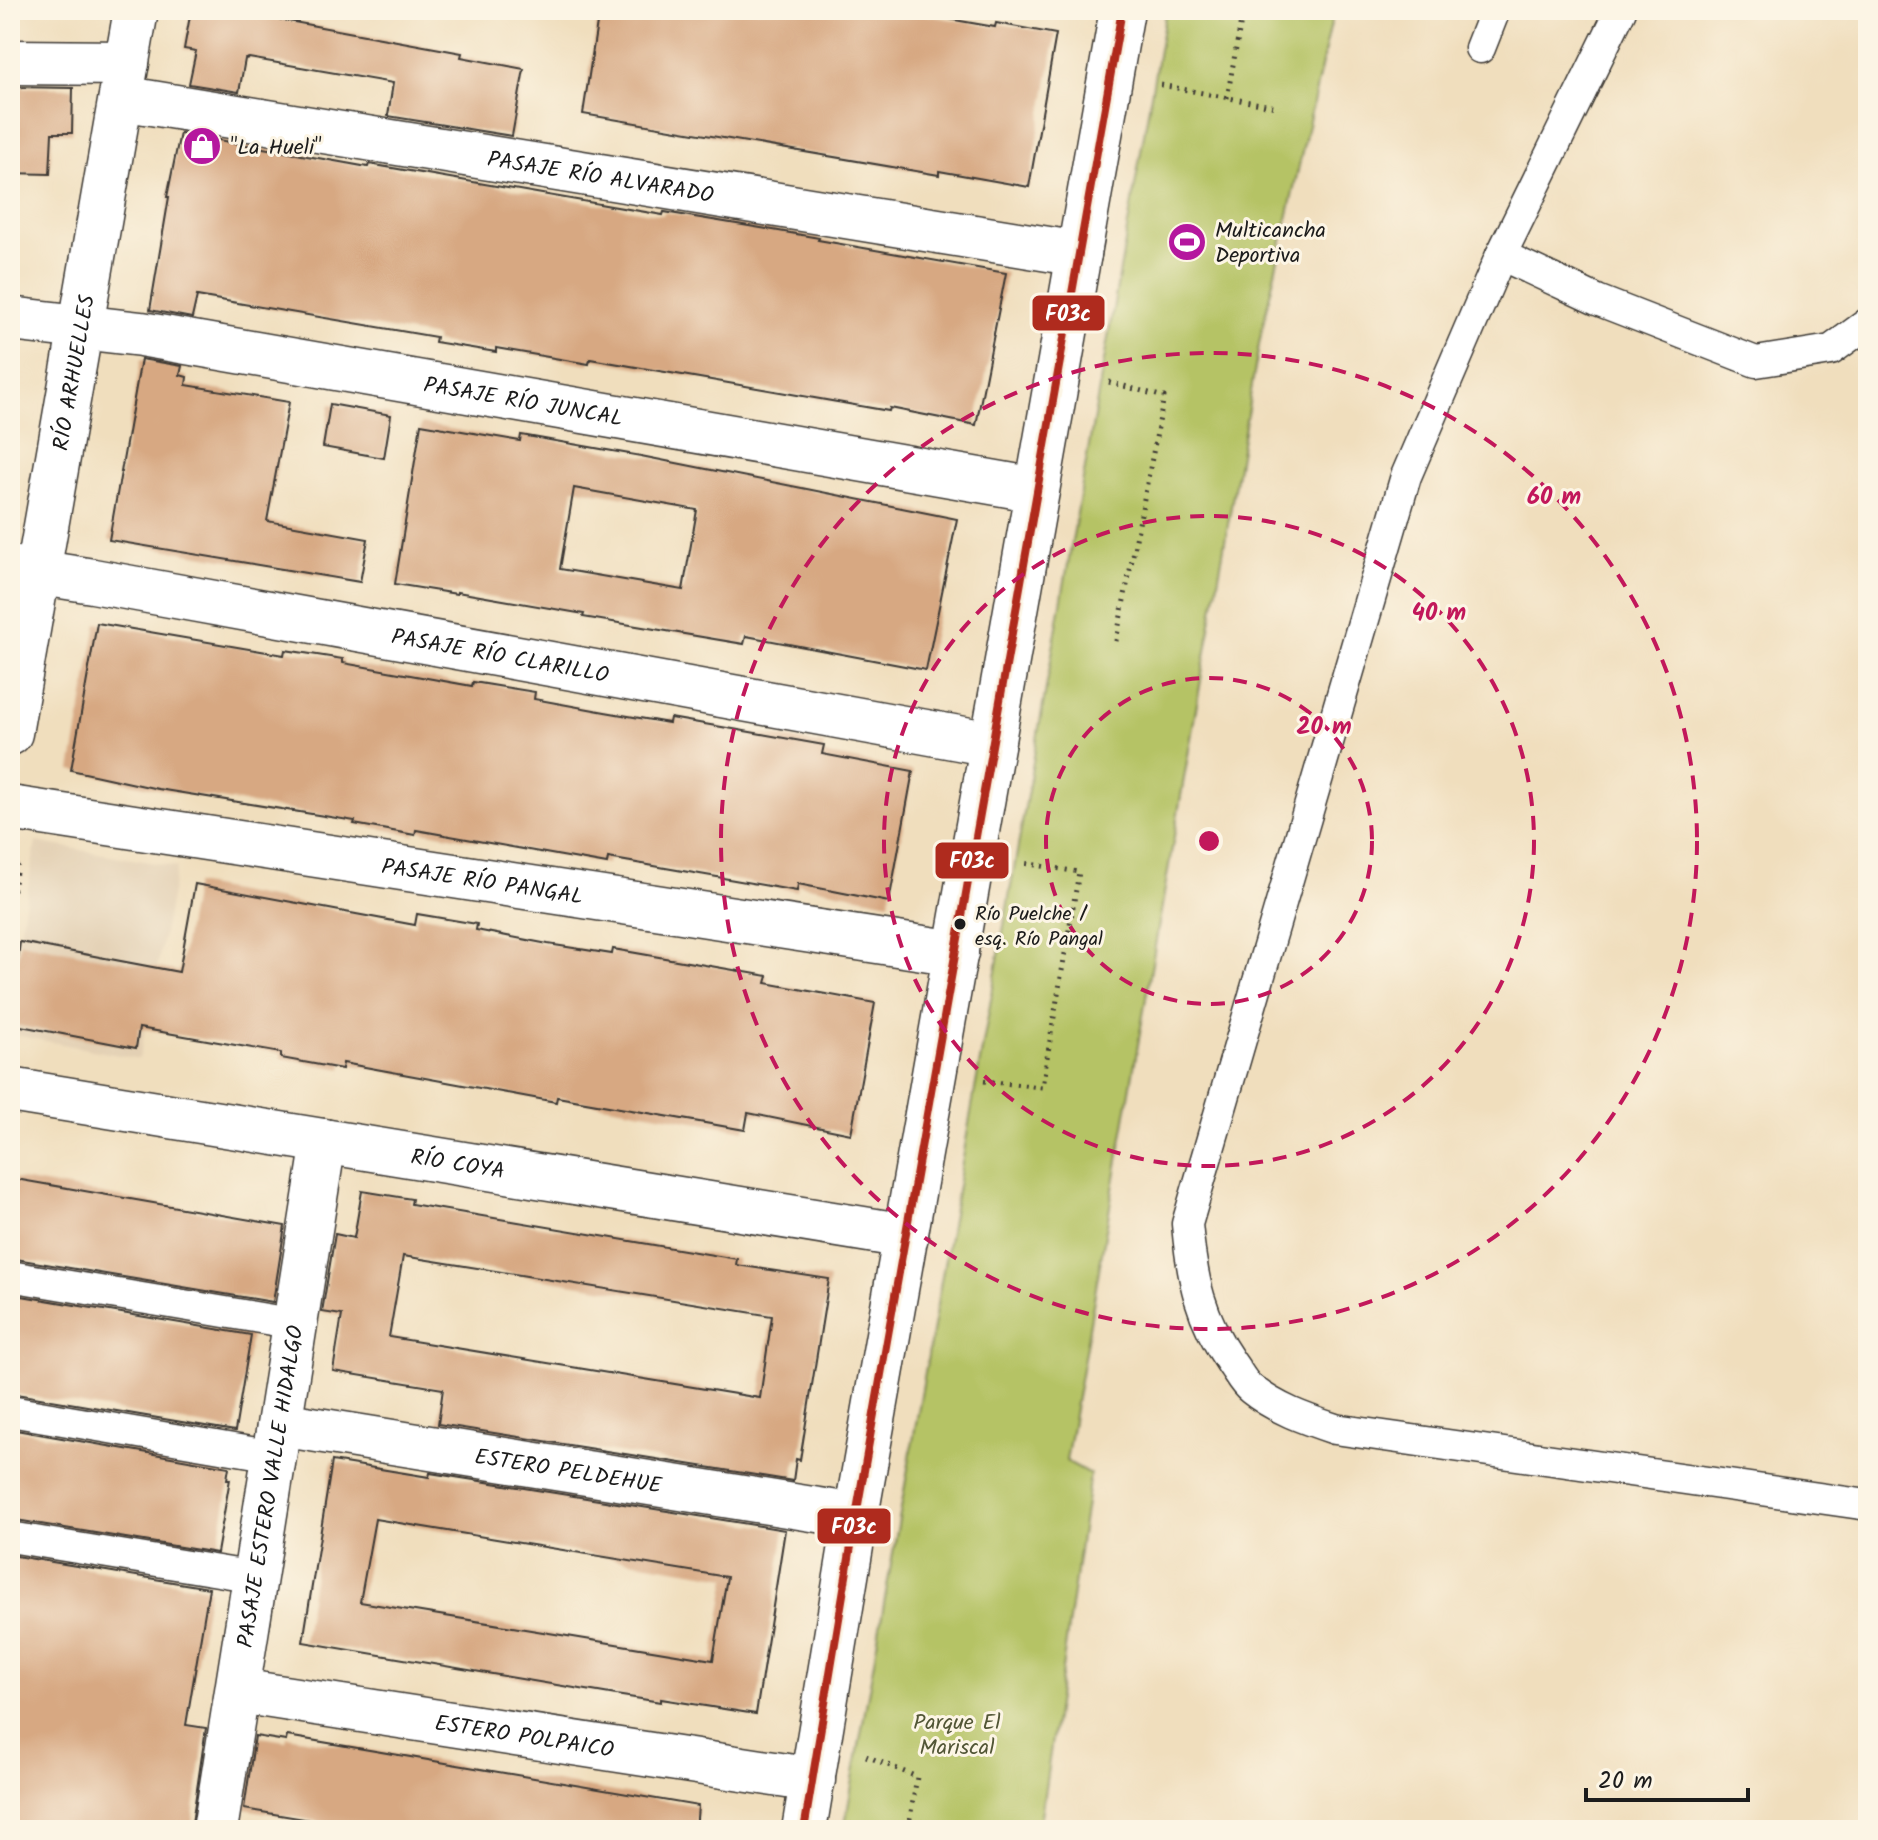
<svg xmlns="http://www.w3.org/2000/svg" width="1878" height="1840" font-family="Kalam,sans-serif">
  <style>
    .built { fill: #e3d0b4 }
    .green { fill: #b5c365; stroke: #687040; stroke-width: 2 }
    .building { fill: #d7a882; fill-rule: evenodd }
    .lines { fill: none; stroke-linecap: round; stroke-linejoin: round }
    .lane-casing { stroke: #3c3934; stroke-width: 33 }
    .street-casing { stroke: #3c3934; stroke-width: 47 }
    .path { stroke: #3c3934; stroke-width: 5; stroke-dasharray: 2 6; stroke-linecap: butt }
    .lane { stroke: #fff; stroke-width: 30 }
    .street { stroke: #fff; stroke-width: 44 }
    .bus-1-casing { stroke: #fcf5e5; stroke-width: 14 }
    .bus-1 { stroke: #af2b1e; stroke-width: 8 }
    .ring { fill: none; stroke: #c2185b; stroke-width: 4; stroke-dasharray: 14 10 }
    .bus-dot { fill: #1c1c1c; stroke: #fcf5e5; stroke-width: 3 }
    .labels { text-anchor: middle; stroke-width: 6; stroke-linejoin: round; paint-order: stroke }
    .bus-label { font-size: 20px; fill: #1c1c1c; stroke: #fcf5e5; text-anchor: start }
    .poi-label { font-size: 22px; fill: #1c1c1c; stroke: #fcf5e5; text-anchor: start }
    .street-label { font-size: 22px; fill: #1c1c1c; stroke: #fcf5e5 }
    .park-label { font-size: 22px; fill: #525636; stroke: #fcf5e5 }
    .centre { fill: #c2185b; stroke: #fcf5e5; stroke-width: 4 }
    .ring-label { font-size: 24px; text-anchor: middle; font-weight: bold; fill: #c2185b; stroke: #fcf5e5; stroke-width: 6; stroke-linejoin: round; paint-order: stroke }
    .line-badge { stroke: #fcf5e5; stroke-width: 3 }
    .badge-label { font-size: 22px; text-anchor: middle; font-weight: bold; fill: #fff }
  </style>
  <rect width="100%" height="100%" fill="#fcf5e5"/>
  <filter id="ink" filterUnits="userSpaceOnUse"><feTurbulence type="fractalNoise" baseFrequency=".0125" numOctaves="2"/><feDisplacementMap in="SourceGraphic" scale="16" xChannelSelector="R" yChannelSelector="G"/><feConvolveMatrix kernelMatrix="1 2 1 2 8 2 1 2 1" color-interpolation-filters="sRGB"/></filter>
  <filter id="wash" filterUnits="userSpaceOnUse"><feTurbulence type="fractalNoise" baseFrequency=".006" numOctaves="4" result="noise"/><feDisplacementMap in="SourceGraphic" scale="32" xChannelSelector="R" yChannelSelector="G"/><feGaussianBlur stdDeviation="1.8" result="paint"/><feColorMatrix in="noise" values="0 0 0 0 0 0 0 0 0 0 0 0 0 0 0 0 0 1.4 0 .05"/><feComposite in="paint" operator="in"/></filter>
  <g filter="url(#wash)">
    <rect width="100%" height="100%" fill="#f0debd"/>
    <path class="built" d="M36,842L177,867L139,1059L10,1034V991Z"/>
    <path class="green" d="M1166,10H1334L1260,339L1066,1461L1090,1474L1039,1830H844Z"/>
    <g id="blocks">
      <g class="building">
        <path d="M191,10H226L256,15L462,53L461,57L524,69L512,136L388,116L393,83L249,58L245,59L239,92L189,84L196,51L184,49Z"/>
        <path d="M599,10H898L995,27L996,23L1056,34L1029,187L939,171V175L583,114Z"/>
        <path d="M10,87L73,88L72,133H52L50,174L10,173Z"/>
        <path d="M180,133L368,167L369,164L663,215L664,212L773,230L819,238L818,240L1006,273L976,425L890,408L889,411L590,359L589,364L496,348V352L435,342L436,337L197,296L192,318L150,310L169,197H167Z"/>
        <path d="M141,359L182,366L180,375L187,377L186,385L289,402L267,521L368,539L360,582L109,540Z"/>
        <path d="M330,404L391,415L384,458L323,447Z"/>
        <path d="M421,424L520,441L521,435L641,456L957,519L926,670L746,636L744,644L583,617L584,614L457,592V594L395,584ZM574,488L697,510L683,590L560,569Z"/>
        <path d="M97,623L284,655L285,650L343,659V663L472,686L473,682L535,692L534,699L605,712L669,723L670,718L824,745L822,754L913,771L889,902L798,884L797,891L608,858L607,864L416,830L415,835L354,824L355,821L158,789L71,770Z"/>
        <path d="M195,884L415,925L417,914L477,924L476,930L548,944L612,954L613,949L768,976L766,983L875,1003L851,1134L748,1113L745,1130L557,1097L556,1102L343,1063L342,1069L281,1058V1053L139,1028L136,1048L10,1024L20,942L179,972Z"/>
        <path d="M10,1178L285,1226L273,1302L10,1258Z"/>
        <path d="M362,1191L412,1199L411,1204L737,1259L736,1265L829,1279L800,1460L796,1459L793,1481L438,1424L443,1389L333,1371L342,1315L322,1312L335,1234L354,1238ZM403,1256L772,1316L760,1398L389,1337Z"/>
        <path d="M10,1294L251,1335L235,1431L10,1393Z"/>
        <path d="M10,1429L229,1467L227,1479H230L217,1553L10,1519Z"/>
        <path d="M332,1461L429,1477L430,1473L785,1530L756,1714L661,1699V1702L622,1696L303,1642ZM375,1519L727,1577L713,1660L360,1602Z"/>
        <path d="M10,1555L209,1588L186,1725L206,1728L191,1830H10Z"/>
        <path d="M255,1736L286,1741L287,1736L698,1806L696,1830H371L244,1809Z"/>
      </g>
    </g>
  </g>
  <g filter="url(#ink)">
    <use href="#blocks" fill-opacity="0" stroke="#3c3934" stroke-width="2"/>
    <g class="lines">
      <defs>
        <g id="lane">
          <path d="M1621,10L1501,255L1406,476L1187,1224C1192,1280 1200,1318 1232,1364C1238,1372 1243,1383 1251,1389C1276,1409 1305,1419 1335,1429L1868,1505"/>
          <path d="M1480,48L1495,10"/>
          <path d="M1501,255L1597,300L1756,362L1831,350L1868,323"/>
          <path d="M10,1276L296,1324"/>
          <path d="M10,1411L274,1456"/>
          <path d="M10,1537L255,1577"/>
        </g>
        <g id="street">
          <path d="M10,62L127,63"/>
          <path id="s1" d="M121,98L1079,254"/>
          <path id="s2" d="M10,319L141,334L1037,490"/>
          <path id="s3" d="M10,568L93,581L992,744"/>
          <path id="s4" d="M10,733L136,10"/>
          <path id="s5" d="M10,808L956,953"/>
          <path id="s6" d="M10,1090L906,1236"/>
          <path id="s7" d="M280,1424L856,1516"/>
          <path id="s8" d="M238,1691L813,1780"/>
          <path id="s9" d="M215,1830L324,1141"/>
          <path d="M804,1830L856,1516L1122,10"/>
        </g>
      </defs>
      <use href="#lane" class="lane-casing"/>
      <use href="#street" class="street-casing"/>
      <g class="path">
        <path d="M1161,85L1276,107"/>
        <path d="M1227,98L1243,10"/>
        <path d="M1109,382L1164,397L1115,646"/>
        <path d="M10,906L18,861"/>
        <path d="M984,1081L1042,1087L1079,872L1023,863"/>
        <path d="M866,1756L917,1777L908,1830"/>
      </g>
      <use href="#lane" class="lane"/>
      <use href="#street" class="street"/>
      <defs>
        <path id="bus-1" d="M804,1830L856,1516L1122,10"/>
      </defs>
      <use href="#bus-1" class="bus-1-casing"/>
      <use href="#bus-1" class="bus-1"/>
    </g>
  </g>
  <g class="ring">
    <circle cx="1209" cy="841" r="163"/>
    <circle cx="1209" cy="841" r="325"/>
    <circle cx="1209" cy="841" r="488"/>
  </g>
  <defs>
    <symbol id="shop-disc" viewBox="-11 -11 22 22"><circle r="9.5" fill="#b5179e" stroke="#fcf5e5"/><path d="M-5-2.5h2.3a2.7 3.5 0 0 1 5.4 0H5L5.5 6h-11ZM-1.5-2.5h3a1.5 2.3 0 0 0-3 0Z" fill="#fff"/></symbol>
    <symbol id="stadium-disc" viewBox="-11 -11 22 22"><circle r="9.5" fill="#b5179e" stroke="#fcf5e5"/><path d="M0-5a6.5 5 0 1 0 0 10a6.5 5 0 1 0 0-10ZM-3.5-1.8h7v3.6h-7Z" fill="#fff"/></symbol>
  </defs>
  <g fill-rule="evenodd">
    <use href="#shop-disc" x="180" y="124" width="44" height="44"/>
    <use href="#stadium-disc" x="1165" y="220" width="44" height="44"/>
  </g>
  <circle class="bus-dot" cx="960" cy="924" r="7"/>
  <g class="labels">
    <g class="bus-label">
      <text x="975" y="920">Río Puelche /<tspan x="975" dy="25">esq. Río Pangal</tspan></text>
    </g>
    <g class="poi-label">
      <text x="230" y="154">"La Hueli"</text>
      <text x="1215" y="237">Multicancha<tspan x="1215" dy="25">Deportiva</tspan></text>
    </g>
    <g class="street-label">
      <text dy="8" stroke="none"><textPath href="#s1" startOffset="486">PASAJE RÍO ALVARADO</textPath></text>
      <text dy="8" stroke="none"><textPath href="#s4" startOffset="366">RÍO ARHUELLES</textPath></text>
      <text dy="8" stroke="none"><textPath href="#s2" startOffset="520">PASAJE RÍO JUNCAL</textPath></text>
      <text dy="8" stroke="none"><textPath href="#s3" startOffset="498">PASAJE RÍO CLARILLO</textPath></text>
      <text dy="8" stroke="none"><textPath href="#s5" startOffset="478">PASAJE RÍO PANGAL</textPath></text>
      <text dy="8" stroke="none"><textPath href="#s6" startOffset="454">RÍO COYA</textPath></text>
      <text dy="8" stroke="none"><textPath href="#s7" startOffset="292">ESTERO PELDEHUE</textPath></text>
      <text dy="8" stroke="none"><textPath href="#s9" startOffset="348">PASAJE ESTERO VALLE HIDALGO</textPath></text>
      <text dy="8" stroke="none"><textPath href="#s8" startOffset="290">ESTERO POLPAICO</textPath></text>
    </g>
    <g class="park-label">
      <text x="957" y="1729">Parque El<tspan x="957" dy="25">Mariscal</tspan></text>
    </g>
  </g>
  <circle cx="1209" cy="841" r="12" class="centre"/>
  <g class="ring-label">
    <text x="1554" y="504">60 m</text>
    <text x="1439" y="620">40 m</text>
    <text x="1324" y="734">20 m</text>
  </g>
  <g class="line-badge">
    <rect x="1031" y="294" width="75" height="38" rx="8" fill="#af2b1e"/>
    <rect x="934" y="841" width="76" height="39" rx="8" fill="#af2b1e"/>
    <rect x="816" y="1507" width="76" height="38" rx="8" fill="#af2b1e"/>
  </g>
  <g class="badge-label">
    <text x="1068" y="321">F03c</text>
    <text x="972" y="868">F03c</text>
    <text x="854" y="1534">F03c</text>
  </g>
  <rect width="1878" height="1840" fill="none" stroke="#fcf5e5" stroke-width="40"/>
  <path d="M1586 1788v12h162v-12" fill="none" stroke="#1c1c1c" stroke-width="4"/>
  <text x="1598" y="1788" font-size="24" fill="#1c1c1c" stroke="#fcf5e5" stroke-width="6" paint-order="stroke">20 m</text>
</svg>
